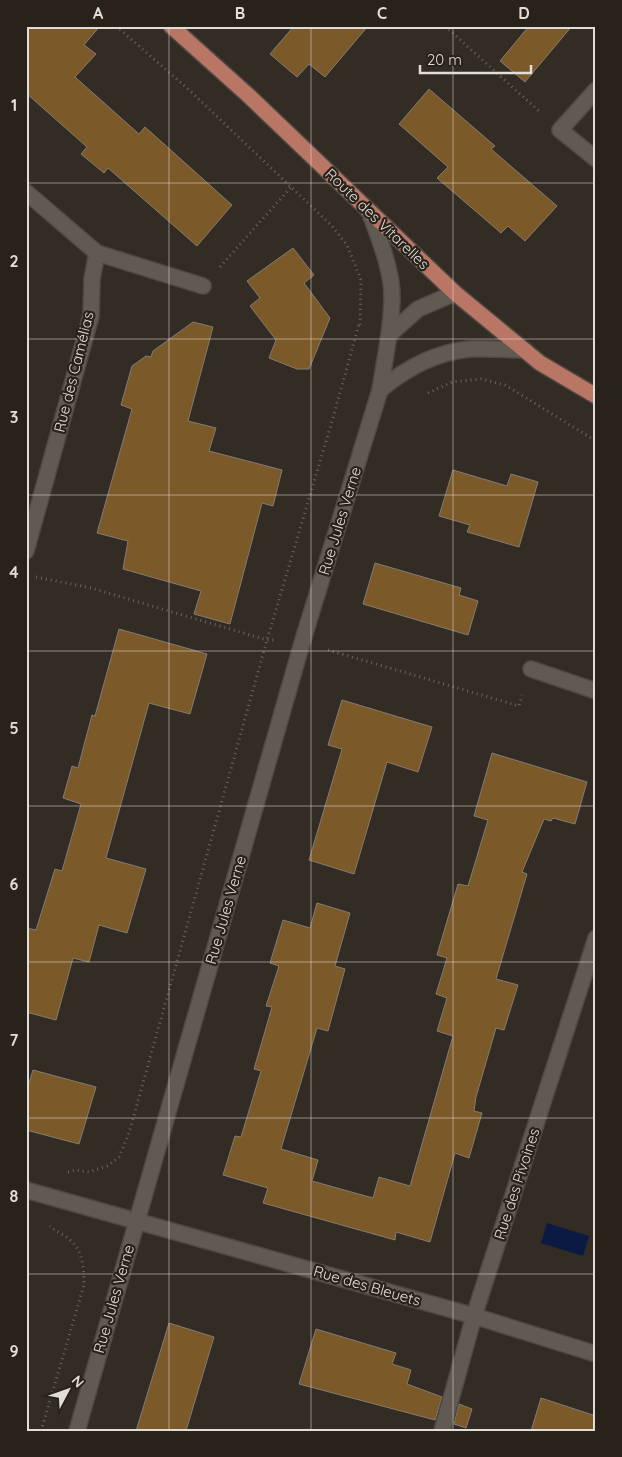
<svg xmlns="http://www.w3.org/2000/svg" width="622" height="1457" font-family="Quicksand,sans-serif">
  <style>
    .water { fill: #0a1a42 }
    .building { fill: #7c5929; stroke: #837c73 }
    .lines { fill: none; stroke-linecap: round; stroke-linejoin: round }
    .minor-casing { stroke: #4e4843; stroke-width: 18 }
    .major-casing { stroke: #4e4843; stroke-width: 18 }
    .path { stroke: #6b655f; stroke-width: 3; stroke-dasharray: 1 4; stroke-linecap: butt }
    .minor { stroke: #615a52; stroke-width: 15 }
    .major { stroke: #b97665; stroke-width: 15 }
    .grid { fill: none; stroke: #e1ddd8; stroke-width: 1; stroke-opacity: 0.55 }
    .labels { text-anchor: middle; stroke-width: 4.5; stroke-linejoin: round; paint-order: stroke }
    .street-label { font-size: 15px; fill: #e1ddd8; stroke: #28221b }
    .neatline { fill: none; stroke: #e1ddd8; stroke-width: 2 }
    .grid-label { font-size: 16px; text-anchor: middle; font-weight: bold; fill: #e1ddd8 }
  </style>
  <rect width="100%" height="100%" fill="#322c25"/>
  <path class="water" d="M547,1223L589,1236L583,1256L541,1243Z"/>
  <g class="building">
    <path d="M26,26H100L84,45L96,54L75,77L139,134L145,127L232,205L197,246L108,168L104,173L81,154L87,147L26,93Z"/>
    <path d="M294,26H368L325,77L309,64L297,77L270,54Z"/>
    <path d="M529,26H572L525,82L500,61Z"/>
    <path d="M429,89L495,146L491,149L557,206L525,241L508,226L501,233L437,178L448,167L399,124Z"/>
    <path d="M293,248L314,275L304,283L330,318L309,369H297L269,358L276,340L250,306L260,298L247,281Z"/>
    <path d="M193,322L213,327L188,421L216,428L209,451L282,470L273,506L262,503L230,624L194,614L201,591L123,569L128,541L97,533L132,409L121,405L132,366L146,356L151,357L153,351Z"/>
    <path d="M453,470L507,486L511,474L538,482L519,547L467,532L470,525L439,516Z"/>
    <path d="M375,563L461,588L459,595L478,601L468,635L363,604Z"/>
    <path d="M119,629L207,654L190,714L149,703L106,858L146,869L127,933L99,925L89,962L73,958L56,1020L26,1012V928L36,930L55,869L62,871L81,804L63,798L72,766L78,768L92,715L95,716Z"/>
    <path d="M342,700L432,727L418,772L387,762L354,874L309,860L342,749L328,745Z"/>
    <path d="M492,753L587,782L575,824L553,818L551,821L544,819L522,872L527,874L496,979L518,985L504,1030L496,1028L476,1097L474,1111L482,1113L469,1158L455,1153L430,1242L396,1232L395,1240L263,1203L268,1188L223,1175L235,1136L241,1137L261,1071L254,1069L272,1007L266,1006L279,966L270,963L283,920L310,928L317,903L350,913L335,966L345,969L328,1031L317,1028L281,1149L318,1160L312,1181L373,1198L379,1177L410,1186L453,1036L437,1031L447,998L436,994L447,958L437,955L458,884L468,886L488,820L474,816Z"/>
    <path d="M33,1070L96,1087L79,1144L26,1130V1093Z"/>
    <path d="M169,1323L214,1337L186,1431H136Z"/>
    <path d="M316,1329L396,1353L392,1364L411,1370L407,1384L442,1397L435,1420L299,1384Z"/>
    <path d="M541,1398L596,1416V1431H531Z"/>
    <path d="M459,1404L472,1409L466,1428L454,1424Z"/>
  </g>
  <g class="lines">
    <defs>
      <g id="minor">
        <path d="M596,90L560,130L596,159"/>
        <path d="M26,192L97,253L92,279L91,316L26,551"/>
        <path d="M369,211C377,232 386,254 390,277C394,295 391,316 389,335"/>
        <path d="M97,253L203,286"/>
        <path d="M380,390C405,369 436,352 470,349C488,348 507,350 525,350"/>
        <path d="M531,669L596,691"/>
        <path d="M26,1190L474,1316L596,1354"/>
        <path d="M77,1431L302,643L380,390L389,335L418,309L455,293"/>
        <path d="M442,1431L474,1316L596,938"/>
      </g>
      <path id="major" d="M171,26L249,96L455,293L540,363L596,396"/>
    </defs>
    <use href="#minor" class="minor-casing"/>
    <use href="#major" class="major-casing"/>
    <g class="path">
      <path d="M116,26L187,88L331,225L347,245L361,280L360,326"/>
      <path d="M445,26L541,113"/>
      <path d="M220,267L291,187"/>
      <path d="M428,393L452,382L481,379L505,385L596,441"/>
      <path d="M36,577L91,588L267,640H276"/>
      <path d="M328,650L519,706L522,695"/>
      <path d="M68,1172L76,1170L89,1172L107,1166L119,1157L129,1133L267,640L333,418L359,324"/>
      <path d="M41,1431L84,1285C84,1270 83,1250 70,1240C64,1234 56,1232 50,1226"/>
    </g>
    <use href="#minor" class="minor"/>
    <use href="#major" class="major"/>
  </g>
  <path class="grid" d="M169,26V1431M311,26V1431M453,26V1431M26,183H596M26,339H596M26,495H596M26,651H596M26,806H596M26,962H596M26,1118H596M26,1274H596"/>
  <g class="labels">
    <g class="street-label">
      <text transform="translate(377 219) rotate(44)" y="5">Route des Vitarelles</text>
      <text transform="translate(74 372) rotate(-76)" y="5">Rue des Camélias</text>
      <text transform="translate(340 521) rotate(-73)" y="5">Rue Jules Verne</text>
      <text transform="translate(226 910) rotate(-74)" y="5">Rue Jules Verne</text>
      <text transform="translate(517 1184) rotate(-72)" y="5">Rue des Pivoines</text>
      <text transform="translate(367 1286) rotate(16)" y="5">Rue des Bleuets</text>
      <text transform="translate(114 1299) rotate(-74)" y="5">Rue Jules Verne</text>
    </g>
  </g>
  <rect width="622" height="1457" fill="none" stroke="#28221b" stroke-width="55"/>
  <g transform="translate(68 1390) rotate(49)" stroke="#28221b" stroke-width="4" paint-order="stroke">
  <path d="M0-4L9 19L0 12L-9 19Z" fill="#e1ddd8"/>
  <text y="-8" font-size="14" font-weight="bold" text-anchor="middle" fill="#e1ddd8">N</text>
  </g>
  <path d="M420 65v8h111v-8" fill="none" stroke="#e1ddd8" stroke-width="2.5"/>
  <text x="427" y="65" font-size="15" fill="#e1ddd8" stroke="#28221b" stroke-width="4" paint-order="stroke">20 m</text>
  <rect x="28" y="28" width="566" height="1402" class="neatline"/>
  <g class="grid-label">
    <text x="98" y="19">A</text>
    <text x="240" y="19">B</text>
    <text x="382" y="19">C</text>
    <text x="524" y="19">D</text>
    <text x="14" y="111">1</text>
    <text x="14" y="267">2</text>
    <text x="14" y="423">3</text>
    <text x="14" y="578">4</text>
    <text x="14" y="734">5</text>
    <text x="14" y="890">6</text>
    <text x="14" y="1046">7</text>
    <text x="14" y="1202">8</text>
    <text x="14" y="1357">9</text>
  </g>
</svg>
